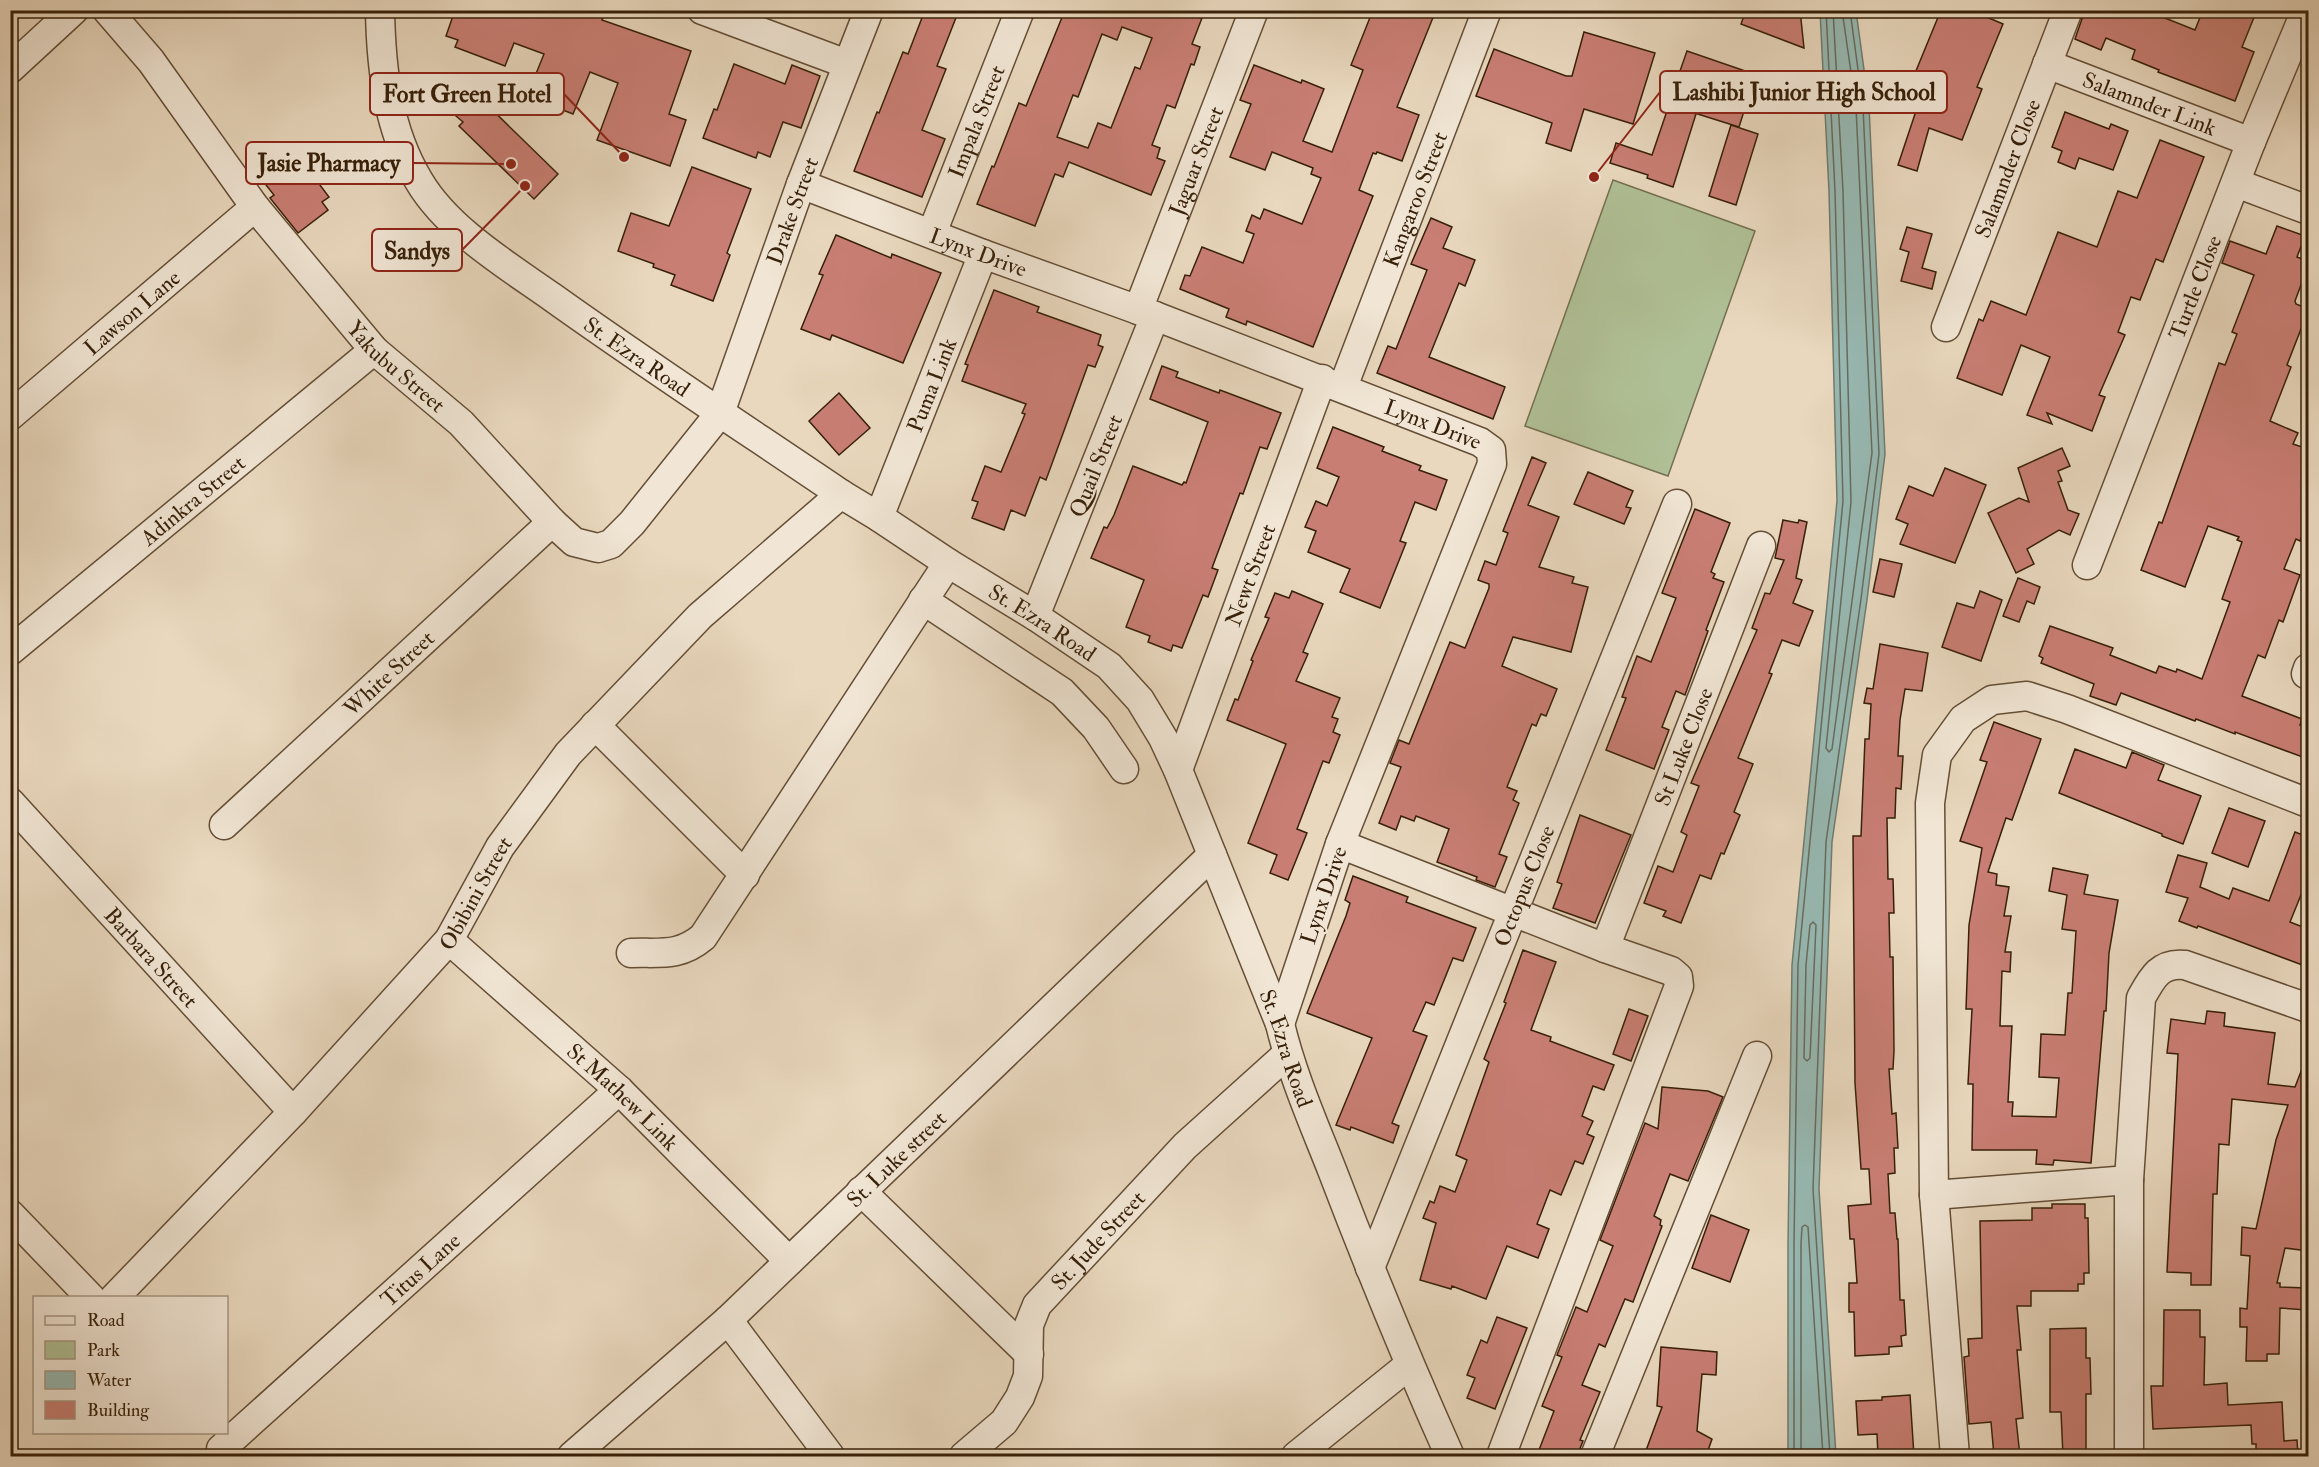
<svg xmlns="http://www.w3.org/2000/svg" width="2319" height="1467" font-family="'IM FELL Double Pica',serif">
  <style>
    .green { fill: #b0c096; stroke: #747050; stroke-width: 1.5 }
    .water { fill: #97b9b3; stroke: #717c6f; stroke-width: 1.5 }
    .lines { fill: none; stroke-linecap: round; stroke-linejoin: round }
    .shore { stroke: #676c5e; stroke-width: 1.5 }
    .building { fill: #c97e74; stroke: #372009; stroke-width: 1.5; fill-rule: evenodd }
    .minor-casing { stroke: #644e36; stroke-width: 31 }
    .minor { stroke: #f1e6d5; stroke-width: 28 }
    .labels { text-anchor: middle; stroke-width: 4.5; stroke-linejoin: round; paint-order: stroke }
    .street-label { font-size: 22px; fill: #372009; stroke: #f1e6d5 }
    .leader { fill: none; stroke: #8f2418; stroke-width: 2 }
    .callout-dot { fill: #8f2418; stroke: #f1e6d5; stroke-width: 2 }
    .callout { fill: #f1e6d5; stroke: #8f2418; stroke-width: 2 }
    .callout-label { font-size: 24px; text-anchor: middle; font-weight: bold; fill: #372009 }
  </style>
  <rect width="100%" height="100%" fill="#e9d8be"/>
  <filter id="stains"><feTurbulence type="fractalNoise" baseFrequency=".00333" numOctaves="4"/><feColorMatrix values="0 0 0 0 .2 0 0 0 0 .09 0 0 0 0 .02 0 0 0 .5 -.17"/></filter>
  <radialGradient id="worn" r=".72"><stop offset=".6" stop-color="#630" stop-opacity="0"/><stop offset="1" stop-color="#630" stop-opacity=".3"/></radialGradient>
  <path class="green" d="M1613,180L1755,231L1668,476L1525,426Z"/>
  <path class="water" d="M1856,11L1869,106L1885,454L1867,600L1832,842L1819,1189L1836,1456H1788V1244L1792,965L1837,501L1829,191L1820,11Z"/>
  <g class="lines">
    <g class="shore">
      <path d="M1833,10L1843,191L1851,502L1826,748L1829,752L1832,749L1872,453L1856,107L1842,10"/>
      <path d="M1813,922L1816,925L1810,1058L1807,1061L1804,1058L1806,965L1810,925Z"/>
      <path d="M1794,1456V1244L1798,965L1843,501L1835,191L1826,10"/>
      <path d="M1801,1456V1244L1802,1227L1805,1225L1808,1227L1823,1456"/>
      <path d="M1830,1456L1813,1189L1826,842L1861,599L1879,454L1863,107L1850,10"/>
    </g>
  </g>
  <g class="building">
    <path d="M455,10H588L603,16L602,20L691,51L669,114L686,120L670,166L597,140L618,83L590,72L573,114L527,96L544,54L514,43L505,66L455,47L458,40L446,36Z"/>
    <path d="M925,10H959L937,66L946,69L922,130L945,139L922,197L854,171L877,112L879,113L903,52L908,54Z"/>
    <path d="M1065,10H1181L1202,18L1192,44L1200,47L1194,65L1191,64L1175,108L1167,105L1152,145L1160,148L1157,158L1165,161L1151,195L1069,162L1063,177L1055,174L1035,226L977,204L992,166L994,167L1019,103L1026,106ZM1122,27L1152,38L1140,69L1135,67L1111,128L1098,123L1088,148L1057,137L1073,95L1078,97L1102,34L1117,40Z"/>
    <path d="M1373,10H1436L1397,107L1419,115L1402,161L1377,152L1376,154L1373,153L1359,190L1373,196L1313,347L1247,321L1246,325L1226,317L1229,309L1180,289L1185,275L1190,276L1202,247L1243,263L1254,234L1246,231L1252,215L1260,219L1264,209L1302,224L1321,178L1311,174L1313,168L1272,152L1265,170L1230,157L1251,104L1240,100L1254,65L1301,83L1302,80L1324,89L1303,141L1332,152L1363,70L1351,65Z"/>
    <path d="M1746,10H1800L1804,48L1741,24Z"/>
    <path d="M1941,10H1970L2003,24L1977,87L1982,89L1962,140L1929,128L1917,171L1898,165L1918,105L1904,100Z"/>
    <path d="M2085,10H2145L2195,30L2203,10H2257L2242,47L2254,52L2235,101L2158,72L2159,70L2132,59L2135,50L2106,38L2101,50L2075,39Z"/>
    <path d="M1584,32L1655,53L1633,124L1584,109L1571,151L1546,143L1552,123L1476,96L1494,49L1566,76H1572Z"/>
    <path d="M1687,51L1751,73L1739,106L1745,108L1739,127L1685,110L1696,77L1680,71Z"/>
    <path d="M734,64L785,84L792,65L820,76L801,128L783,122L770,157L758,152L756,158L703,138L714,109L717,110Z"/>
    <path d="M476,94L558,174L534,199L459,126L463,122L456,116Z"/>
    <path d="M1669,105L1696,114L1673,187L1647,178L1648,175L1610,163L1616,143L1652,155Z"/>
    <path d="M2065,112L2109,129L2111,124L2128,131L2113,170L2079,158L2075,169L2058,162L2062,151L2052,147Z"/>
    <path d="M1731,125L1758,134L1736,205L1709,196Z"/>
    <path d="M2160,140L2204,157L2163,262L2156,259L2140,300L2131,297L2118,332L2125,335L2099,395L2105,397L2092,431L2047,413L2052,424L2027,415L2050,357L2021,345L2002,395L1957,378L1979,319L1983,321L1991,301L2026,315L2058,232L2097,247L2118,191L2137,198Z"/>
    <path d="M290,145L329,197L322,202L328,210L298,233L270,198L274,195L255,171Z"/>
    <path d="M692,167L751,189L727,253L730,255L713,301L671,285L675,275L653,267L654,264L618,251L631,213L669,226Z"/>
    <path d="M1431,218L1452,227L1443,248L1475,260L1465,286L1459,283L1429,357L1505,387L1493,419L1377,373L1388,346L1396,349L1427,270L1411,264Z"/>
    <path d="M2277,226L2305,236L2297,257L2308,261V266L2295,301L2296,304L2308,309V311L2287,365L2291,367L2270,421L2298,433L2293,444L2308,449V519L2300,541L2296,539L2284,569L2300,575L2283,622L2279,620L2265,658L2258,655L2242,696L2302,719L2300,725L2308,728V759L2235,732V734L2196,719L2195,721L2121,693L2116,705L2090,696L2094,684L2041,663L2043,658L2039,656L2050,626L2113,648L2110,655L2156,673L2159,666L2176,672L2177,669L2202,679L2230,602L2222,599L2242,542L2237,540L2239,537L2208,526L2185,587L2141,570L2159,522L2162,523L2219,363L2225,365L2237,334L2232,332L2254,275L2222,263L2230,241L2266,254Z"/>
    <path d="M1907,227L1932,234L1922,268L1936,272L1932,289L1901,281L1909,252L1900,249Z"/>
    <path d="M836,235L891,258L892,254L941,273L903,363L832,335L830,340L801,329L823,275L819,274Z"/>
    <path d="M994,290L1039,307L1037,312L1101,335L1098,345L1103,347L1095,367L1088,365L1046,480L1040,477L1025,516L1011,510L1004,530L972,518L978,502L972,500L985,466L1001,472L1025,414L1022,413L1026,404L962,381L968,365L965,364Z"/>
    <path d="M1162,366L1178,372L1176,377L1219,393L1220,390L1281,413L1267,449L1260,447L1243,494L1240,493L1212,568L1218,570L1208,597L1203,595L1182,648L1173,645L1171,651L1148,642L1150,636L1126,627L1144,580L1091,558L1104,527L1107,528L1114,515L1133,466L1182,485L1184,482L1186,483L1208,422L1150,399Z"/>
    <path d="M839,393L870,428L839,455L809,421Z"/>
    <path d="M1333,427L1384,447L1382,451L1421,466L1419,470L1447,480L1436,510L1415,502L1400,541L1406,543L1380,608L1340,592L1350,569L1308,552L1316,531L1305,527L1316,501L1327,506L1339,477L1317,468Z"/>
    <path d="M2062,448L2070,466L2058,471L2062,481L2058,482L2068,510L2079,514L2070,535L2059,530L2027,549L2034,564L2016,573L1988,513L2019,498L2029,502L2018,468Z"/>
    <path d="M1532,457L1546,463L1528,505L1559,517L1539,567L1574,577L1572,583L1588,587L1571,652L1513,637L1502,666L1557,689L1546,716L1541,714L1536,726L1532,724L1507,787L1517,791L1513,800L1519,803L1499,854L1507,857L1495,887L1476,880L1477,877L1437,862L1449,829L1416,816L1414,821L1401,816L1396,830L1379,823L1401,767L1390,763L1399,740L1409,744L1450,642L1465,648L1489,588V584L1478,580L1485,561L1496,565L1508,533L1503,531Z"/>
    <path d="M1945,468L1986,485L1955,563L1900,544L1908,524L1896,519L1909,486L1933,496Z"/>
    <path d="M1588,472L1633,491L1626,507L1631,508L1624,524L1574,504Z"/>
    <path d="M1695,509L1730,523L1711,572L1715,574L1713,578L1724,582L1706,630L1708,631L1685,695L1676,691L1662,727L1669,730L1654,769L1606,750L1626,698L1622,697L1637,656L1651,662L1676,598L1662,593Z"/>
    <path d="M1783,520L1798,523L1799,520L1807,522L1796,578L1802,580L1793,603L1813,611L1799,646L1782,640L1769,673L1772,674L1738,758L1753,764L1734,812L1740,815L1724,854L1721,853L1711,879L1700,875L1681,923L1663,916L1666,911L1644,903L1658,866L1673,872L1687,835L1681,832L1699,786L1691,783L1757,630L1752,628L1765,593L1770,594L1784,560L1775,558Z"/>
    <path d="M1880,559L1902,564L1894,597L1873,592Z"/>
    <path d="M2018,578L2040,587L2034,604L2027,601L2019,622L2003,616Z"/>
    <path d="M1292,591L1323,604L1303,652L1308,654L1296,681L1340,698L1332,717L1338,719L1333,732L1340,735L1329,763L1323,761L1297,829L1307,833L1288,880L1270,873L1277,855L1248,843L1286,744L1227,720L1235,699L1238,700L1253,661L1251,660L1269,618L1265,617L1275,593L1289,598Z"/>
    <path d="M1980,591L2002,600L1981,661L1942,647L1957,603L1974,608Z"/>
    <path d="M1880,644L1928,653L1922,691L1905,689L1900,720L1898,756H1903L1901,789L1896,788L1895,818H1887L1888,879H1893L1894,913H1889L1890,957H1893L1894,1051L1893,1069H1889L1892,1114L1896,1113L1898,1148H1894L1895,1173L1888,1174L1890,1213H1895L1897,1239H1898L1900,1300H1904L1906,1335L1901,1336L1902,1346L1889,1347V1354L1855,1356L1854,1312H1849V1283H1857L1854,1239H1850L1848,1206L1871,1204L1869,1169H1861L1855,1083L1853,836H1861L1865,739H1869L1871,704L1864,703L1867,688L1873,689Z"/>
    <path d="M1994,722L2041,739L2012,820L2006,818L1988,872L1997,874L1996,885L2009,887L2004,916H2011L2005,952H2011L2010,972L2002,971L2000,1026H2012L2008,1102H2013L2012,1116L2056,1117L2059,1078L2039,1077L2041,1034L2065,1035L2068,993H2072L2076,931L2062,929L2067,895L2049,891L2053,868L2088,875L2084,894L2118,900L2109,953L2106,1011H2104L2091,1163L2054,1160L2053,1165L2036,1164L2037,1150H1972L1973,1084H1968L1972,1009H1966L1969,925L1982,848L1960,841L1987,762L1980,760Z"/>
    <path d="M2075,749L2126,768L2132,752L2164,765L2158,780L2201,796L2183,844L2162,836V834L2059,793Z"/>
    <path d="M2229,808L2265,821L2248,867L2212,853Z"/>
    <path d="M1580,815L1631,835L1595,923L1553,908L1562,884L1557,882Z"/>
    <path d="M2295,832L2308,837V892L2303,890L2290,922L2308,929V957L2305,966L2198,926L2197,928L2179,921L2188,898L2166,892L2178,855L2207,863L2200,887L2229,899L2233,888L2269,901Z"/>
    <path d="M1353,876L1408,897L1406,902L1476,928L1463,961L1453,958L1434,1005L1426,1002L1413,1031L1427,1036L1392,1123L1399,1126L1393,1143L1351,1127L1350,1130L1336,1125L1372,1038L1307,1013L1346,916L1350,903L1345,900Z"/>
    <path d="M1523,950L1556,962L1531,1030L1551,1037L1550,1041L1614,1065L1604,1090L1593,1086L1582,1116L1593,1121L1587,1134L1594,1137L1583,1164L1575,1161L1561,1195L1550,1190L1537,1224L1549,1229L1538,1258L1507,1246L1486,1299L1452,1286L1451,1289L1420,1280L1436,1223L1423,1218L1430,1201L1434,1203L1440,1186L1455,1192L1467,1160L1456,1155L1489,1062L1484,1059L1506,1003L1504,1002Z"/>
    <path d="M1629,1009L1648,1016L1631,1061L1613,1054Z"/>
    <path d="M2207,1011L2225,1013L2224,1026L2275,1033L2268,1084L2295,1087L2307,1056H2308V1159L2302,1189L2308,1190V1194L2302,1226L2308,1227V1251L2285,1248L2277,1283H2280V1287L2307,1288L2306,1310L2280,1308L2279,1354H2267V1361H2246L2247,1327H2240V1308L2247,1309L2250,1256L2241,1255L2242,1227L2256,1229L2276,1140L2288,1105L2232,1099L2229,1145L2219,1144L2217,1194H2213L2211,1285H2191V1273L2167,1272L2178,1054L2167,1053L2171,1019L2205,1024Z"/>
    <path d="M1662,1087L1708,1091L1723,1097L1688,1181L1670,1174L1654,1216L1661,1220L1660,1225L1662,1226L1633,1302L1625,1299L1605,1347L1599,1344L1582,1385L1600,1392L1580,1440L1583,1441L1577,1456H1542L1544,1452L1539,1450L1554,1411L1542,1406L1562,1357L1557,1355L1576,1307L1587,1312L1613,1246L1600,1240L1645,1123L1658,1129Z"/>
    <path d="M2052,1204H2085V1218H2088L2089,1273H2084V1284H2078V1291H2031V1306H2017L2021,1350H2017L2023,1418L2016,1419L2020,1456H1994L1991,1422L1969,1424L1964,1357L1969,1356L1968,1339L1982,1338L1980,1221L2032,1220V1208H2052Z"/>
    <path d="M1711,1215L1749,1230L1730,1282L1692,1268Z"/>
    <path d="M2164,1310H2200V1337H2205L2204,1385L2227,1383L2228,1405L2282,1402L2284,1441L2297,1440L2298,1456H2256V1444H2252L2251,1425L2153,1429L2151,1386H2163Z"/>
    <path d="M1497,1317L1527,1328L1495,1409L1467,1398L1475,1378L1467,1375L1481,1340L1487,1343Z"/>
    <path d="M2086,1328V1358H2090L2091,1394H2086V1456H2063L2061,1412H2050V1329Z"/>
    <path d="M1661,1347L1717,1352L1716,1375L1702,1374L1697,1431L1712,1439L1706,1456H1644L1662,1407L1657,1406Z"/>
    <path d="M1910,1395L1914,1456H1878L1877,1434L1858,1435L1856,1401L1882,1400V1397Z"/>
  </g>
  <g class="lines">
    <defs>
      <g id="minor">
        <path id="s1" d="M107,10L151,61L255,207L374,350L461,423L552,522L574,542L598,548L611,544L632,523L720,413L801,184L869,10"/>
        <path id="s2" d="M380,10C381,69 388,130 419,181C447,229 508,266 552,297C647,365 745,429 841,494L879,517L948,563L1035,616L1109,666L1140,700L1163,738L1178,770L1280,1024C1292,1074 1313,1122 1332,1170C1369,1267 1408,1362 1450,1456"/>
        <path d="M702,10L847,64"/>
        <path id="s3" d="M2047,64L2251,142"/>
        <path d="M10,69L74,10"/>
        <path d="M2236,183L2308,210"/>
        <path id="s4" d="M801,184L983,254L1155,316L1480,442L1491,450L1492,464L1340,844L1280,1024"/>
        <path id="s5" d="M932,233L1020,10"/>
        <path id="s6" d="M1138,310L1254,10"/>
        <path id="s7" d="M1946,327L2068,10"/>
        <path id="s8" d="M1343,387L1487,10"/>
        <path id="s9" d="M10,416L255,207"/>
        <path id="s10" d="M879,517L983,254"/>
        <path id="s11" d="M2087,565L2251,142L2306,10"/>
        <path d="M923,600L1062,692L1096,728L1124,769"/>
        <path id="s12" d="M1035,616L1155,316"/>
        <path id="s13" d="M10,651L374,350"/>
        <path d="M2306,674L2308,668"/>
        <path d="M595,725L745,875"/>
        <path id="s14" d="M1178,770L1322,379"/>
        <path id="s15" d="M10,802L293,1112"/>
        <path id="s16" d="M224,825L552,522"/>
        <path d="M1340,844L1605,948L1671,971L1678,977L1679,986L1501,1456"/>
        <path id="s17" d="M449,940L619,1090L789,1261"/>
        <path id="s18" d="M1605,948L1761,546"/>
        <path d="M631,953C661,952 679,957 703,937L948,563"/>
        <path d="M861,1191L1029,1354"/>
        <path d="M1934,1195L2129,1180"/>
        <path d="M10,1214L91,1298"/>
        <path id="s19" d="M1370,1268L1677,504"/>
        <path id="s20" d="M114,1298L293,1112L449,940L500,847L568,754L700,616L841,494"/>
        <path d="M728,1320L830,1456"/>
        <path id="s21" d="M221,1449L619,1090"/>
        <path id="s22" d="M572,1456L728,1320L1212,855"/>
        <path id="s23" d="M964,1456L1004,1422L1020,1397L1028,1376L1029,1325L1037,1305L1185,1146L1287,1054"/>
        <path d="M1296,1456L1409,1365"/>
        <path d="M1595,1456L1757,1056"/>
        <path d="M1955,1456L1934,1195L1930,803L1937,755L1963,719L1992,700L2027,696L2067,709L2308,803"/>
        <path d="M2129,1456V1180L2141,998C2152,978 2160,962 2185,965L2308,1008"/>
      </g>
    </defs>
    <use href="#minor" class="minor-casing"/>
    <use href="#minor" class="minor"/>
  </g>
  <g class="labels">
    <g class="street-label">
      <text dy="8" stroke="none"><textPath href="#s3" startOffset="110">Salamnder Link</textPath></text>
      <text dy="8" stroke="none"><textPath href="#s5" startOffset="120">Impala Street</textPath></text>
      <text dy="8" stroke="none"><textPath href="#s6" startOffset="160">Jaguar Street</textPath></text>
      <text dy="8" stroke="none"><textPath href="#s7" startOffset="170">Salamnder Close</textPath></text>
      <text dy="8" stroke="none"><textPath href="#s8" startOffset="201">Kangaroo Street</textPath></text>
      <text dy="8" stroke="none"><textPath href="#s1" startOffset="1134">Drake Street</textPath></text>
      <text dy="8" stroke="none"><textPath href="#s4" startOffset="190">Lynx Drive</textPath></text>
      <text dy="8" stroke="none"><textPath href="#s11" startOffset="298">Turtle Close</textPath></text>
      <text dy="8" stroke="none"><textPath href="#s9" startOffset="160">Lawson Lane</textPath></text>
      <text dy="8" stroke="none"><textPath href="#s2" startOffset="459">St. Ezra Road</textPath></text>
      <text dy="8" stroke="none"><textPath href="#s1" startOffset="460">Yakubu Street</textPath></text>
      <text dy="8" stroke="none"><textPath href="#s10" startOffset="142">Puma Link</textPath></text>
      <text dy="8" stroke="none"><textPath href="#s4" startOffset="676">Lynx Drive</textPath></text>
      <text dy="8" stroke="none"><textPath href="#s12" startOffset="162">Quail Street</textPath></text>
      <text dy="8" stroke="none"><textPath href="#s13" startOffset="237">Adinkra Street</textPath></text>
      <text dy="8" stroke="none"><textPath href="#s14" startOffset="208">Newt Street</textPath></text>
      <text dy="8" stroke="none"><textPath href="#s2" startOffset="944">St. Ezra Road</textPath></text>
      <text dy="8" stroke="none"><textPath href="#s16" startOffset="224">White Street</textPath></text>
      <text dy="8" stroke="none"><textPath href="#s18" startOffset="216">St Luke Close</textPath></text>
      <text dy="8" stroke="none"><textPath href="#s19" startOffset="412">Octopus Close</textPath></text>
      <text dy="8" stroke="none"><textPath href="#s20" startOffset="544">Obibini Street</textPath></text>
      <text transform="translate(1323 895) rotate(-71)" y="8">Lynx Drive</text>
      <text dy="8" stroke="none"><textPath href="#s15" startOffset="210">Barbara Street</textPath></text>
      <text dy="8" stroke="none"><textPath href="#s2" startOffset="1448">St. Ezra Road</textPath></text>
      <text dy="8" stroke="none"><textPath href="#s17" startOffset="234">St Mathew Link</textPath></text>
      <text dy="8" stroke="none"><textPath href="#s22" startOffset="440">St. Luke street</textPath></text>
      <text dy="8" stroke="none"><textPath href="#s23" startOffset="266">St. Jude Street</textPath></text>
      <text dy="8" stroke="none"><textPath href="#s21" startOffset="268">Titus Lane</textPath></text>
    </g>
  </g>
  <path class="leader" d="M1594 177L1660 92M624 157L564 94M511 164L413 163M525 186L462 250"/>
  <g class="callout-dot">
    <circle cx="1594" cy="177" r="6"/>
    <circle cx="624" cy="157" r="6"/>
    <circle cx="511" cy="164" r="6"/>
    <circle cx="525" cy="186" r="6"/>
  </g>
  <g class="callout">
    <rect x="1660" y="71" width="287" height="42" rx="6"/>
    <rect x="370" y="73" width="194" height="42" rx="6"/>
    <rect x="246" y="142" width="167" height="42" rx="6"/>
    <rect x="372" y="229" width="90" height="42" rx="6"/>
  </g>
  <g class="callout-label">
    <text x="1804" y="100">Lashibi Junior High School</text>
    <text x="467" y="102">Fort Green Hotel</text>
    <text x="329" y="171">Jasie Pharmacy</text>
    <text x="417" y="259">Sandys</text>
  </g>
  <rect width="2319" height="1467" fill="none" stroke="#e9d8be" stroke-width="36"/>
  <rect x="12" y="12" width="2295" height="1443" fill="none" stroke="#372009" stroke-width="3"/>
  <rect x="18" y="18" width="2283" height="1431" fill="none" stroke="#372009" stroke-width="1.5"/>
  <rect x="33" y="1296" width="195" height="138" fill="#f1e6d5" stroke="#a79783" stroke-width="1.5"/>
  <rect x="45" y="1316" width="30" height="9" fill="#f1e6d5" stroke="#a79783" stroke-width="1.5"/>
  <text x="87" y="1326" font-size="18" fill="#372009">Road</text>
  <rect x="45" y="1341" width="30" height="18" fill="#b0c096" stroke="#a79783" stroke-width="1.5"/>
  <text x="87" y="1356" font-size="18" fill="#372009">Park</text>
  <rect x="45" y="1371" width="30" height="18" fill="#97b9b3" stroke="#a79783" stroke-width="1.5"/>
  <text x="87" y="1386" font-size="18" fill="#372009">Water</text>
  <rect x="45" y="1401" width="30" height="18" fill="#c97e74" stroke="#a79783" stroke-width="1.5"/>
  <text x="87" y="1416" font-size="18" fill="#372009">Building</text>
  <rect width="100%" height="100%" filter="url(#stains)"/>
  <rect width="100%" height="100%" fill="url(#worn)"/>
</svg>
